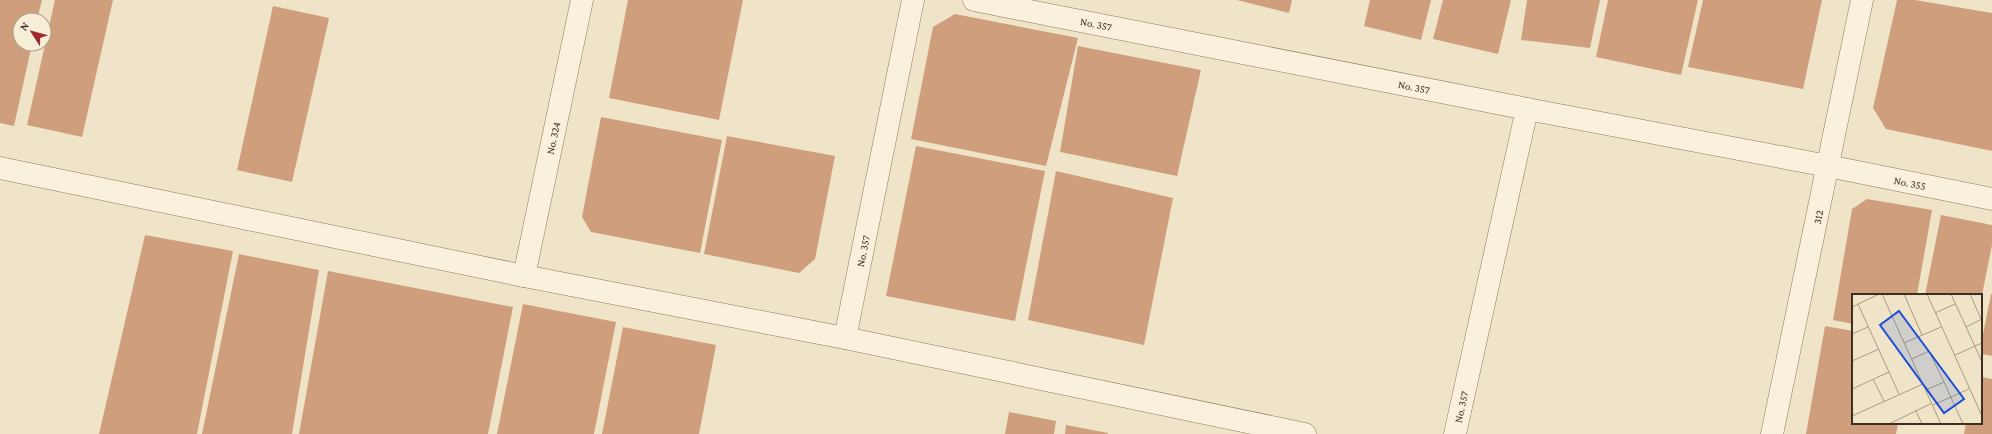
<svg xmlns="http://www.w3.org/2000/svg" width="1992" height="434" font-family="'Crimson Pro',serif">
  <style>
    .building { fill: #cf9f7d }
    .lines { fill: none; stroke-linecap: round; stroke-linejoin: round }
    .minor-casing { stroke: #8d765c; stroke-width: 23 }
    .minor { stroke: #faf1dc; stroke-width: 22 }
    .labels { text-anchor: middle; stroke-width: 3; stroke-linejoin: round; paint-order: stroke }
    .street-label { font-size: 11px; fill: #3d2e20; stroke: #f7eed8 }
    .inset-road { fill: none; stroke: #a89b85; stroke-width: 1 }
    .view { fill: #1d4ed8; fill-opacity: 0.15; stroke: #1d4ed8; stroke-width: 2 }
    .inset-edge { fill: none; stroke: #3d2e20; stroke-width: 2 }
  </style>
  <rect width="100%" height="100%" fill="#f0e4c8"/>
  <g class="building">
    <path d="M0,0H42L37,20H20V44H32L14,126L0,123Z"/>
    <path d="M55,0H113L82,137L27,125Z"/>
    <path d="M628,0H743L719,120L609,98Z"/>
    <path d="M1237,0H1292L1289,13Z"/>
    <path d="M1370,0H1431L1421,40L1364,26Z"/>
    <path d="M1443,0H1511L1498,54L1433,39Z"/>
    <path d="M1527,0H1600L1590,48L1521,40Z"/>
    <path d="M1608,0H1698L1681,75L1596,57Z"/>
    <path d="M1703,0H1822L1803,89L1688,67Z"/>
    <path d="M1897,0H1915L1992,13V151L1886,129L1873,108Z"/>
    <path d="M273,6L329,18L292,182L237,170Z"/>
    <path d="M955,14L1078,38L1046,166L911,139L933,27Z"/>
    <path d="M1078,46L1201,70L1177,176L1060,152Z"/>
    <path d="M601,117L722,140L700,253L591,232L582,217Z"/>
    <path d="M727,136L835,156L815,259L799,273L704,254Z"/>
    <path d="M916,146L1045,171L1015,321L886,296Z"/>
    <path d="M1056,171L1173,198L1144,345L1028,320Z"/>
    <path d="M1867,199L1932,210L1917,295H1853V324L1833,320L1852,209Z"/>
    <path d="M1941,215L1992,225V245L1982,295H1925Z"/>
    <path d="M145,235L233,251L197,434H99Z"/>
    <path d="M239,254L319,270L292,434H202Z"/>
    <path d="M328,271L513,307L488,434H299Z"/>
    <path d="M1991,294H1992V356L1981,354V344Z"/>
    <path d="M523,304L616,322L594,434H497Z"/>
    <path d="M1825,326L1853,331V423H1898L1896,434H1806Z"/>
    <path d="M623,327L716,345L699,434H602Z"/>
    <path d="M1981,377L1992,379V434H1964L1966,423H1981Z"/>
    <path d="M1009,412L1056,421L1054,434H1005Z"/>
    <path d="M1066,425L1108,433V434H1065Z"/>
  </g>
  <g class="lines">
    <defs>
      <g id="minor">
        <path d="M974,0L1527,109L1455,434"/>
        <path d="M1527,109L1828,166L1992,199"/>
        <path d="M0,168L524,276L845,338L1305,434"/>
        <path d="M524,276L582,0"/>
        <path d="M845,338L913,0"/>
        <path d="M1772,434L1862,0"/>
      </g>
    </defs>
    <use href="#minor" class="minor-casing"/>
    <use href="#minor" class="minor"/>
  </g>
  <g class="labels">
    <g class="street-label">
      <text transform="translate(1096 24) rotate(11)" y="4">No. 357</text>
      <text transform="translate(1414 87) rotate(11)" y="4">No. 357</text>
      <text transform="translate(553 138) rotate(-78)" y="4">No. 324</text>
      <text transform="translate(1910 183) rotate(11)" y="4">No. 355</text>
      <text transform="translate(1818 217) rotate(-78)" y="4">312</text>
      <text transform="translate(863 251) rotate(-79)" y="4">No. 357</text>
      <text transform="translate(1461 407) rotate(-78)" y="4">No. 357</text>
    </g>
  </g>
  <g transform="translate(1852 294)">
    <rect width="130" height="130" fill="#f0e4c8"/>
    <path class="inset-road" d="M30,0L89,130M52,0L70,41M75,0L130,122M99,0L130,68M118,0L129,25M6,10L47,100M0,13L27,0M83,19L103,10M114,33L130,25M0,40L16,33M52,49L89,33M103,61L130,49M60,65L77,57L92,88L74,96M0,67L27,55M21,85L32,107M92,88L111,130M0,95L37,78M81,111L117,95M64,117L70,130M0,122L71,90M37,130L80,109"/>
    <path class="view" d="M47,17L112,105L92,119L28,31Z"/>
    <rect width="130" height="130" class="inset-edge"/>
  </g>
  <g transform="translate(32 32) rotate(306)"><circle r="19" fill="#f7eed8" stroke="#ada18e"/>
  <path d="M0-3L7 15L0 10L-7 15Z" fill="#9e2a2b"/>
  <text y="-6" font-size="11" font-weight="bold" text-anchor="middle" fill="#3d2e20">N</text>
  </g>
</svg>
